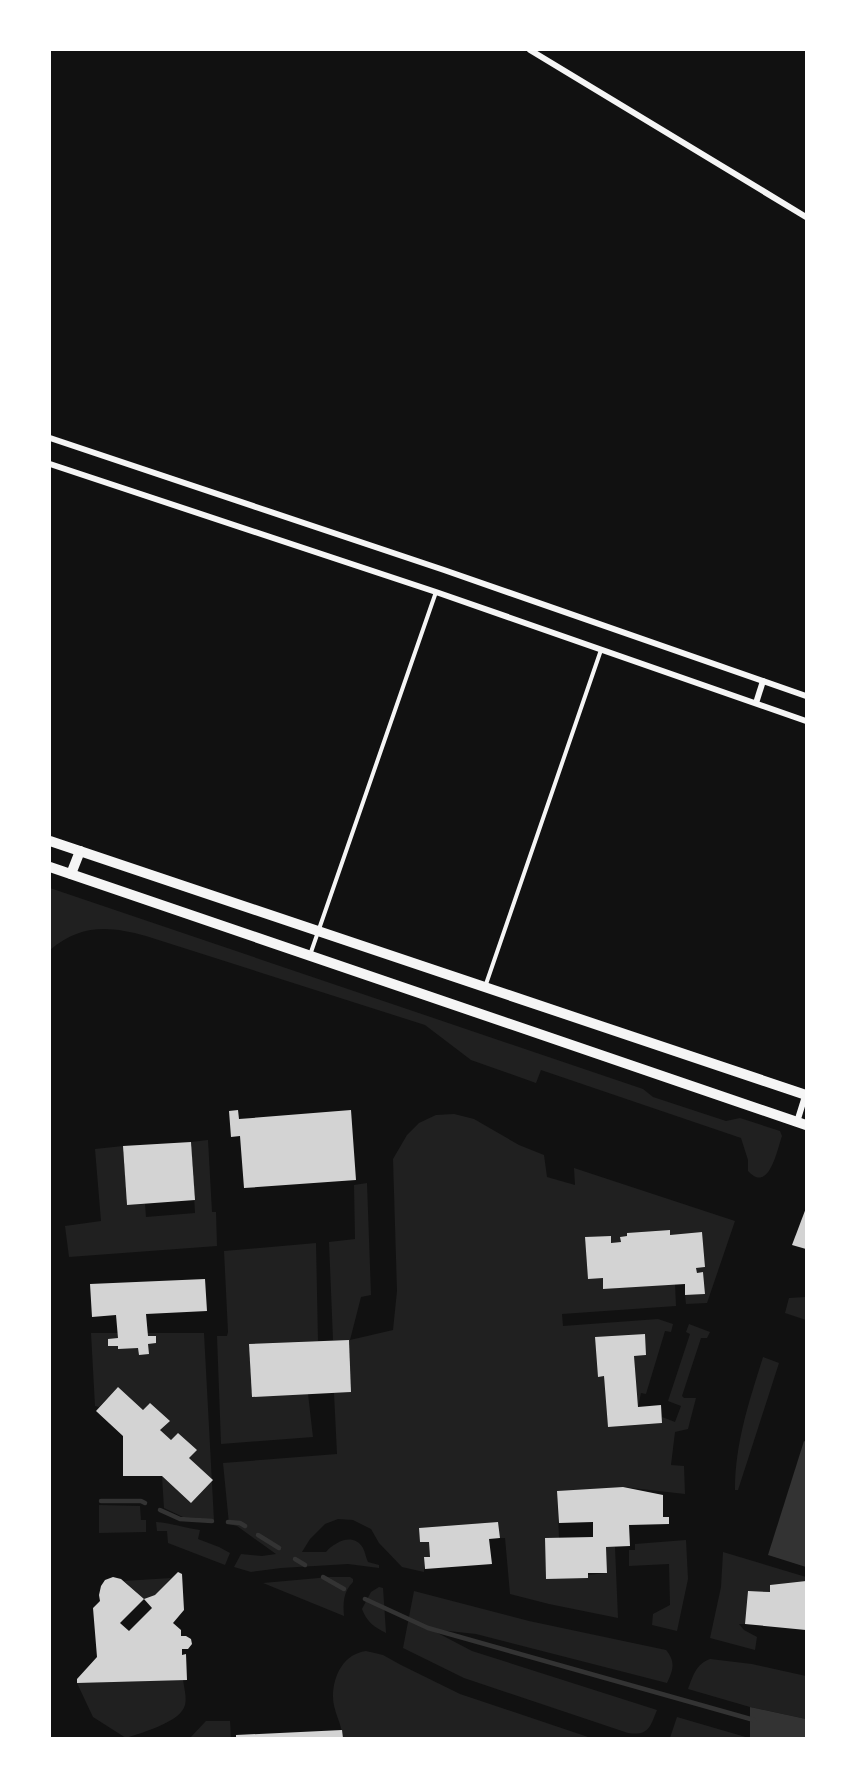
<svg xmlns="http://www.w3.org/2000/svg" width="856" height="1788" font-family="Roboto,sans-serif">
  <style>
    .green { fill: #202020 }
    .water { fill: #333 }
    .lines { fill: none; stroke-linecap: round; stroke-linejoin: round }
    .stream { stroke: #333; stroke-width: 4.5 }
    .building { fill: #d3d3d3 }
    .service { stroke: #f5f5f5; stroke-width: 4 }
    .minor { stroke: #f5f5f5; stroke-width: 6 }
    .secondary { stroke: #f5f5f5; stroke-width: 10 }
  </style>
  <rect width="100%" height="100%" fill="#111"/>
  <g class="green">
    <path d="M50,888L643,1089L653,1097L726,1121L740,1118L780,1131L782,1136C777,1150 769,1194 748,1171V1160L741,1138L541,1070L536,1083L471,1060L425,1025L146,936C109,926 81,924 50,950Z"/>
    <path d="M454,1114L474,1119L519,1145L544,1155L547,1177L575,1185L574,1168L735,1221L707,1303L686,1304L685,1295L705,1294L703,1272L697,1273L696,1268L705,1267L702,1232L670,1235L669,1230L628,1233L627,1236L620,1237L621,1242L611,1243L610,1236L585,1237L588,1278H603V1289L675,1284L676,1306L562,1314L563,1326L658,1319L673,1324L671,1332L665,1331L646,1394L641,1393L638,1407L634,1356L646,1355L645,1334L595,1337L598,1376H604L608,1427L662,1423V1417L675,1422L681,1406L668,1401L690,1334L686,1332L689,1324L710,1332L707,1338H701L682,1396L684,1398H696L688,1429L675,1432L671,1465L684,1466L685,1494L623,1487L557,1491L559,1538L545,1539L546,1579L607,1573L606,1547H615L618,1618L549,1604L510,1594L505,1538H500L498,1522L419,1528L420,1542H429L430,1557H424V1572L402,1567L379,1543L371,1529L353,1520L338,1519L325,1524L310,1539L302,1552H326C335,1542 353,1532 363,1548C365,1552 366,1558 368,1562L379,1565V1568L348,1564L281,1568L251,1572L234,1567L241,1554L262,1556L276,1554L237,1526L229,1524L223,1463L337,1454L334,1393L351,1392L349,1341L333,1340L329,1242L355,1239L354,1185L367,1183L371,1295L361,1297L350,1340L393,1330L397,1291L393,1159L407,1135L419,1123L436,1115Z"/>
    <path d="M208,1140L212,1212H216L217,1246L69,1257L65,1226L101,1221L95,1149L123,1146L127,1205L145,1204L146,1217L195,1213L191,1142Z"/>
    <path d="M316,1243L318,1341L250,1344L308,1394L313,1437L221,1444L217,1336H227L228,1332L224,1251Z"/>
    <path d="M806,1297V1320L785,1313L789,1298Z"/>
    <path d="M91,1333H204L214,1521L199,1518L183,1517L164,1508L162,1476L191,1503L213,1480L189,1458L196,1450L178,1433L171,1440L160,1430L169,1420L150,1403L143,1410L118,1387L99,1407L95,1406Z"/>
    <path d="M763,1357L779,1363L738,1490H735C735,1443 749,1402 763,1357Z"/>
    <path d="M99,1505L140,1506L141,1520H146V1532L99,1533Z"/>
    <path d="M156,1522C171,1523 185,1528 200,1530L198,1539L219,1547L230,1553L225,1565L168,1543L167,1531H157Z"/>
    <path d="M686,1540L688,1579L677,1631L652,1625L653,1614L670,1605L669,1564L629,1566V1550H635V1544Z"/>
    <path d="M723,1552L806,1577V1581L771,1585L770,1592L748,1591L745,1624H739L744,1630L757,1637L755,1650L710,1638L721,1587Z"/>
    <path d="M330,1577H350L353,1579V1582C343,1592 343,1603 344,1616L263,1583Z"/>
    <path d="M171,1578L155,1595L144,1599L124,1581Z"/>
    <path d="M379,1587L383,1588L386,1633C374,1627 367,1622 362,1609L371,1592Z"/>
    <path d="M414,1591L529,1621L666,1650C676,1662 673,1670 667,1683L476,1634L430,1629L472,1651L657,1710C650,1727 649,1736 628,1733L464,1678L403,1648Z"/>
    <path d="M366,1651L383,1655L401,1665L460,1694L591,1738H343C342,1724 333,1711 333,1697C333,1675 344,1654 366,1651Z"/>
    <path d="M710,1659L752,1664L806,1676V1719L750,1707L688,1689C693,1676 696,1664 710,1659Z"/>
    <path d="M183,1680C184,1687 187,1698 185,1705C181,1722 141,1733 126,1738L93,1717L77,1683Z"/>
    <path d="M677,1717L749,1738H670Z"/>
    <path d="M206,1721H230L231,1738H190Z"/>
  </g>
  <g class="water">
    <path d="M804,1441L806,1442V1567L768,1555Z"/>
    <path d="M750,1707L806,1719V1738H750Z"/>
  </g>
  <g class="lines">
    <g class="stream">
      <path d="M101,1501H141L145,1503"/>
      <path d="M160,1510L180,1519L212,1521"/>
      <path d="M228,1522L240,1523L245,1526"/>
      <path d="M258,1535L279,1548"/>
      <path d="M295,1559L305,1565"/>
      <path d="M323,1577L344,1589"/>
      <path d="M365,1599L428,1628L754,1720"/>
    </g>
  </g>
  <g class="building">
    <path d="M238,1110L239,1119L351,1110L356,1180L244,1188L240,1136L231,1137L229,1111Z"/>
    <path d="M191,1142L195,1200L127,1205L123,1146Z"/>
    <path d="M806,1208V1249L792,1245Z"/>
    <path d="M670,1230V1235L702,1232L705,1267L696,1268L697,1273L703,1272L705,1294L685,1295V1284L603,1289V1278L588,1279L585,1237L611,1236V1243L621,1242L620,1237L627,1236V1233Z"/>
    <path d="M205,1279L207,1311L146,1314L148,1336H156V1343L148,1344L149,1354L139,1355L138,1348L118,1349V1346H108V1339L118,1338L116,1315L92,1317L90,1284Z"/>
    <path d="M645,1334L646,1355L634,1356L638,1407L661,1405L662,1423L608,1427L604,1376L598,1377L595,1337Z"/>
    <path d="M349,1340L351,1392L252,1397L249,1344Z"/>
    <path d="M118,1387L143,1410L150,1403L170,1421L160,1430L171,1440L178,1433L197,1450L189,1458L213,1480L191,1503L162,1476H123V1436L96,1411Z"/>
    <path d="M623,1487L663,1495V1517H669V1524L629,1525L630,1546L606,1547L607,1573H588V1578L546,1579L545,1538L593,1537V1522L559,1523L557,1491Z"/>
    <path d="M498,1522L500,1538L489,1539L492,1564L425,1569L424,1557H430L429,1542H420L419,1528Z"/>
    <path d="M178,1572L182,1574L184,1610L173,1623L181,1630V1636H186L191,1639L192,1644L188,1649H182V1655L186,1654L187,1680L77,1683V1679L97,1657L93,1608L100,1601L99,1595L101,1586L105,1580L113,1577L121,1579L144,1599L120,1623L129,1631L152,1608L144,1599L155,1595Z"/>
    <path d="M806,1581V1630L745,1624L748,1591L770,1592V1585Z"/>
    <path d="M342,1730L343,1738H236V1735Z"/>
  </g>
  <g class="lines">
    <g class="service">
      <path d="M310,955L436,592"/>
      <path d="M485,987L601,650"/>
    </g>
    <g class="minor">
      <path d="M530,50L806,217"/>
      <path d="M50,438L444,570L806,696"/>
      <path d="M50,464L436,592L806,721"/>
      <path d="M756,703L763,681"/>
      <path d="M797,1122L806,1093"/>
    </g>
    <g class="secondary">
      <path d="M50,841L806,1095"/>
      <path d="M50,867L806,1125"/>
      <path d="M71,874L80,851"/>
    </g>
  </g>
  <rect width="856" height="1788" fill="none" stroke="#ffffff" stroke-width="102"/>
</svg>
